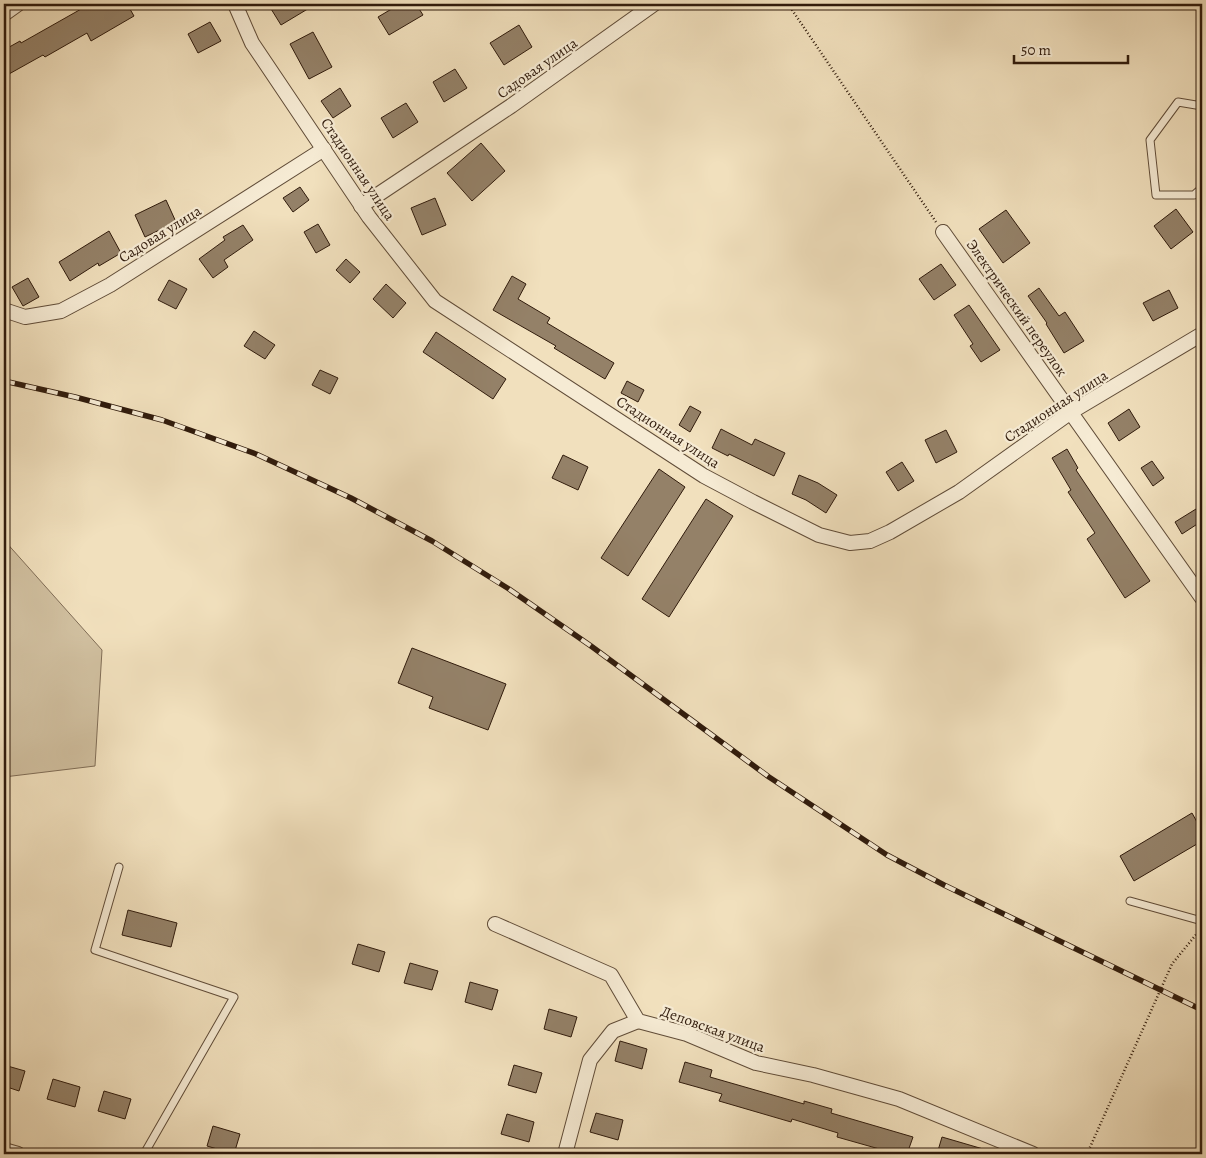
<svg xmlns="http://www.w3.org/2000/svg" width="1206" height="1158" font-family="Alegreya,serif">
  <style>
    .green { fill: #d0bf9f; stroke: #806d56 }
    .building { fill: #948168; stroke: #301b0c }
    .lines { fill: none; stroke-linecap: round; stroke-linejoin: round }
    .service-casing { stroke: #604c38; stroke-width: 9 }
    .minor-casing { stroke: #604c38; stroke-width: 16 }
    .path { stroke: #301b0c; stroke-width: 2.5; stroke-dasharray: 1 2.5; stroke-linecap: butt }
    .service { stroke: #f6ebd4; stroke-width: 7 }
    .minor { stroke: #f6ebd4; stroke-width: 14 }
    .rail-casing { stroke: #301b0c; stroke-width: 5.5 }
    .rail { stroke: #f6ebd4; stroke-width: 4; stroke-dasharray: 11; stroke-linecap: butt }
    .labels { text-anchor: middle; stroke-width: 4.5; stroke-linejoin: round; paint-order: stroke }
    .street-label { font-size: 15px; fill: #301b0c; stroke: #f6ebd4 }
  </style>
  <rect width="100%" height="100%" fill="#f1e0bd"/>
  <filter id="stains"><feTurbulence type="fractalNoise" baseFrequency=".004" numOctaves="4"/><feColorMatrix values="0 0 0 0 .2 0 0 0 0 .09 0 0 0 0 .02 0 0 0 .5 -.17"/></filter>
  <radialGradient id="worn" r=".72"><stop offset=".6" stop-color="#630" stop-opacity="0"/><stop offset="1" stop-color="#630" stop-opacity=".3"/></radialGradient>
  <path class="green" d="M4,540L102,650L95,766L4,777Z"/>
  <g class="building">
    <path d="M90,4H127L134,16L91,41L87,33L45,57L43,55L9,74L4,65V50L20,41L21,43Z"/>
    <path d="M268,4H316L281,25Z"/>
    <path d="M400,4H416L423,15L389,35L378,17Z"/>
    <path d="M210,22L221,41L198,53L188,34Z"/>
    <path d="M519,25L532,47L504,65L490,43Z"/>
    <path d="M313,32L332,67L309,79L290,44Z"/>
    <path d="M455,69L467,88L444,102L433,82Z"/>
    <path d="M340,88L351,106L333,118L321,101Z"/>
    <path d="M406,103L418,122L393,138L381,118Z"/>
    <path d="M481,143L505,171L472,201L447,173Z"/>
    <path d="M300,187L309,200L293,212L283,198Z"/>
    <path d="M435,198L446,225L422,235L411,208Z"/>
    <path d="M166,200L176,222L145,237L135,215Z"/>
    <path d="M1176,209L1193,232L1171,249L1154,226Z"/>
    <path d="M1006,210L1030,243L1003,263L979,229Z"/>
    <path d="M318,224L330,245L316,253L304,232Z"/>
    <path d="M243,225L253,240L224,260L228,267L213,278L199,259L225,240L223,237Z"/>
    <path d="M109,231L121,253L99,266L98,263L70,281L59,262Z"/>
    <path d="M346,259L360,272L350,283L336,270Z"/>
    <path d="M941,264L956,285L934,300L919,279Z"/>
    <path d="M512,276L526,284L518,299L550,318L547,323L614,363L605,379L554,348L556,346L493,310Z"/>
    <path d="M28,278L39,297L23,306L12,287Z"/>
    <path d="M169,280L187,289L176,309L158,300Z"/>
    <path d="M386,284L406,303L393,318L373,299Z"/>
    <path d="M1039,288L1059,316L1065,312L1084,341L1064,353L1046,324L1047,323L1028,296Z"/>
    <path d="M1169,290L1178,308L1153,321L1143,303Z"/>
    <path d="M969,305L1000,350L981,362L970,346L973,344L954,315Z"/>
    <path d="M254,331L275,345L265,359L244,346Z"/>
    <path d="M436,332L506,379L493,399L423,352Z"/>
    <path d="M320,370L338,378L330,394L312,385Z"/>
    <path d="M627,381L644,390L638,402L621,393Z"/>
    <path d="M690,406L701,412L690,432L679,425Z"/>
    <path d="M1129,409L1140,427L1119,441L1108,423Z"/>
    <path d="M721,429L752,445L755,439L785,453L774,476L729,454L728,456L712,448Z"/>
    <path d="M946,430L957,452L936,463L925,440Z"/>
    <path d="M1067,449L1078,468L1076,470L1150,581L1125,598L1087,539L1095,533L1068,492L1071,490L1052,458Z"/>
    <path d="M563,455L588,467L578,490L552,478Z"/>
    <path d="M1152,461L1164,478L1153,486L1141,468Z"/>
    <path d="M902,462L914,481L898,491L886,472Z"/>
    <path d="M659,469L685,487L628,576L601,558Z"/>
    <path d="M799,475L818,483L837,495L826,513L806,500L792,494Z"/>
    <path d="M706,499L733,516L669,617L642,599Z"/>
    <path d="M1196,509L1202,518V521L1182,534L1175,522Z"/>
    <path d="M412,648L506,684L488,730L429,708L433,697L398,683Z"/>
    <path d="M1192,813L1202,831V841L1134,881L1120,856Z"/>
    <path d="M128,910L177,923L171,947L122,935Z"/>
    <path d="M358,944L385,952L379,972L352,964Z"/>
    <path d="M410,963L438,971L432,990L404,983Z"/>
    <path d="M470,982L498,990L492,1010L465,1002Z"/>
    <path d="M549,1009L577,1017L571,1037L544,1029Z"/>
    <path d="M620,1041L647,1049L642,1069L615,1061Z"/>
    <path d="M685,1062L712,1070L710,1077L804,1104V1101L832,1109L831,1113L913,1137L907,1154H897L837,1137L838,1133L792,1119L791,1122L719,1101L722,1094L679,1082Z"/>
    <path d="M4,1065L25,1071L19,1091L4,1086Z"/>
    <path d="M514,1065L542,1073L536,1093L508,1085Z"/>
    <path d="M53,1079L80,1087L75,1107L47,1099Z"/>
    <path d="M104,1091L131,1099L125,1119L98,1111Z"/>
    <path d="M596,1113L623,1120L618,1140L590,1132Z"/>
    <path d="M507,1114L534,1122L529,1142L501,1134Z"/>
    <path d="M213,1126L240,1134L234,1154L207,1146Z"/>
    <path d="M942,1137L990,1151V1154H937Z"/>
  </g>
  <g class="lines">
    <defs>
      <g id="service">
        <path d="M1202,106L1178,102L1150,140L1156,195H1194L1202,188"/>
        <path d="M119,867L95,950L234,997L144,1154"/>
        <path d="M1130,901L1202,921"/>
      </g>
      <g id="minor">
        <path d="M235,4L252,43L369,217L435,301L704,476L753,502L819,535L850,543L870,541L890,532L959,492L1071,412L1202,334"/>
        <path d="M4,14L18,4"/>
        <path d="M361,206L511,106L654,4"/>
        <path d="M943,232L1202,598"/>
        <path d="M4,310L25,317L61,311L110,285L324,149"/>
        <path d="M495,924L611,975L638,1021L687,1034L756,1063L813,1075L899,1099L1033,1154"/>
        <path d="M4,1150L18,1154"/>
        <path d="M565,1154L590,1060L613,1031L638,1021"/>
      </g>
    </defs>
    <use href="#service" class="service-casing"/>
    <use href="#minor" class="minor-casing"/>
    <g class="path">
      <path d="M788,4L936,222"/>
      <path d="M1087,1154L1172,964L1199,931"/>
    </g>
    <use href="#service" class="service"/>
    <use href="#minor" class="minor"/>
    <defs>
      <path id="rail" d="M4,381L75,397L162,420L256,454L351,498L432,541L509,589L591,646L769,777L887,855L944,885L1202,1010"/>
    </defs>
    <use href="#rail" class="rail-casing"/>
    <use href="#rail" class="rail"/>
  </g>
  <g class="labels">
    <g class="street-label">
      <text transform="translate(537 68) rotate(-35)" y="5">Садовая улица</text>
      <text transform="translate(358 169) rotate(56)" y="5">Стадионная улица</text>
      <text transform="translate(160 234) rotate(-32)" y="5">Садовая улица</text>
      <text transform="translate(1017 308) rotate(55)" y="5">Электрический переулок</text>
      <text transform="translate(1056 406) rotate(-33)" y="5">Стадионная улица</text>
      <text transform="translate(668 432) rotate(33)" y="5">Стадионная улица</text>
      <text transform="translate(713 1029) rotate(20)" y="5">Деповская улица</text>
    </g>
  </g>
  <rect width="1206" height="1158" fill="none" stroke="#f1e0bd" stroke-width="20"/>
  <rect x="5" y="5" width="1196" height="1148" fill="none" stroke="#301b0c" stroke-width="2.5"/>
  <rect x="10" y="10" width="1186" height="1138" fill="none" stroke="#301b0c"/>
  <path d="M1014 55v8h114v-8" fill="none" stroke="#301b0c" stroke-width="2.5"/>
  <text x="1021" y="55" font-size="15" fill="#301b0c" stroke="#f6ebd4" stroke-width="4" paint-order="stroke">50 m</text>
  <rect width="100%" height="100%" filter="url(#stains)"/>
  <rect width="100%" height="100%" fill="url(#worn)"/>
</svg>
